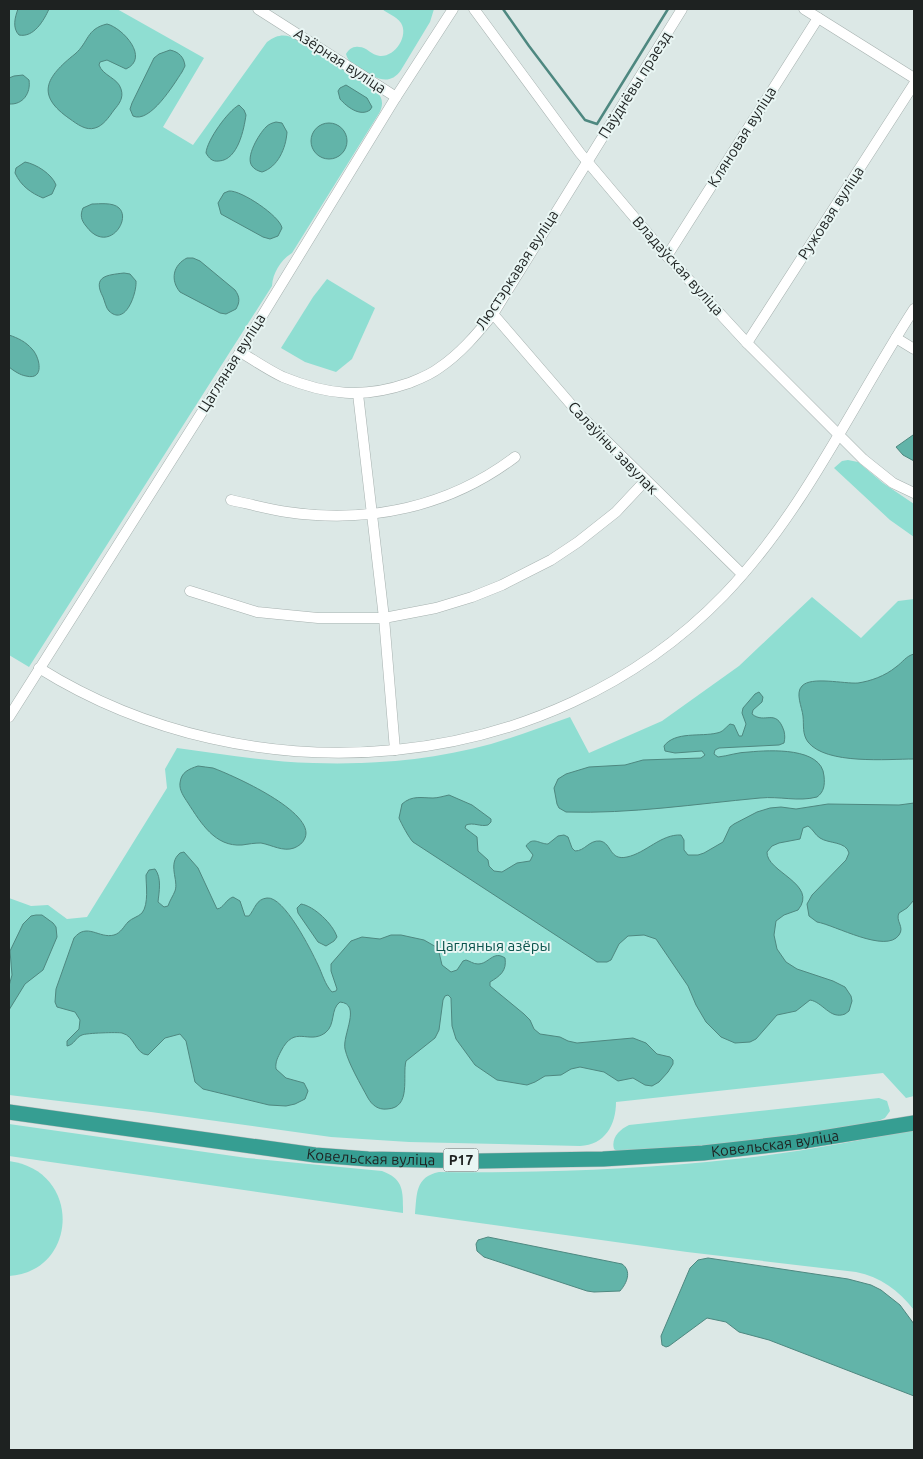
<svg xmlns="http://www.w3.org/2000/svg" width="923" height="1459" font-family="Ubuntu,sans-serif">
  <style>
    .green { fill: #8fded2 }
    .water { fill: #62b4a9; stroke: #4e8880 }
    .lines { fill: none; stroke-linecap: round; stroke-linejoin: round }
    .stream { stroke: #4e8880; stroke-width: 2.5 }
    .minor-casing { stroke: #a6b1af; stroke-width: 11 }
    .highway-casing { stroke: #c0c1c1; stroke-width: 16 }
    .minor { stroke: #fff; stroke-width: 10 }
    .highway { stroke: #369e92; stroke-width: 15 }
    .labels { text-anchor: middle; stroke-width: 4; stroke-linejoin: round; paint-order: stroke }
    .shield { fill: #e9f6f4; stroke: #5b6260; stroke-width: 1 }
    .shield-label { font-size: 14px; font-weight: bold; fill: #1e2221 }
    .street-label { font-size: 15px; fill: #1e2221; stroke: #e9f6f4 }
    .park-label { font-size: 15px; fill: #09534c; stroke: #e9f6f4 }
  </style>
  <rect width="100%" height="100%" fill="#dce8e6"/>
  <g class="green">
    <path d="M9,9H117L204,58L163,127L193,145L267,42C278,34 285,34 297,39L377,92C384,99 383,107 378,115L292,253C281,260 273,272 272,286L29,667L9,655Z"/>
    <path d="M382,9H434L430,22L401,70C390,86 376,79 363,70C356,66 348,63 346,54C349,49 353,46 359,47C367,47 371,55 380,56C395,57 409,36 401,23C396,16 388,14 382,9Z"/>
    <path d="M327,279L375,308L352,359L336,372L305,362L281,348L313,297Z"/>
    <path d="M848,460L858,462L883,483L914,504V537L890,520L834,468L842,461Z"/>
    <path d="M812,597L861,638L898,601L914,599V1096L906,1098L883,1073L616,1102C616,1125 605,1145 580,1146L409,1142L331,1137L151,1112L9,1095V898L31,906L48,905L67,919L87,917L167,788L165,769L177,748C222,754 267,762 313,763C372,765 433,760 491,744C518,736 544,726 570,717L589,753L662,721L739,666Z"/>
    <path d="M879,1098L887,1101L890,1111L885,1118L876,1122L748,1143L617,1151L614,1149C611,1138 619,1130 629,1125Z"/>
    <path d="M9,1124L247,1158L382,1171C404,1179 403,1191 403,1213L9,1156Z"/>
    <path d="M914,1130V1310C898,1290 881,1277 856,1272L687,1252L415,1214C417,1194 415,1177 439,1172C538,1173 637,1170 735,1159C795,1153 855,1141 914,1130Z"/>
    <path d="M9,1161C83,1171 78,1272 9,1276Z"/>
  </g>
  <g class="water">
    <path d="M18,9H49C44,20 34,38 19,35C12,28 15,17 18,9Z"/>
    <path d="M107,24C123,28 150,58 126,69L107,60L100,62L99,65C103,76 118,78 121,89C124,98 119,104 114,110C109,117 103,126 95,128C86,131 77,124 70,119C35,95 46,77 75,54C89,42 86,29 107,24Z"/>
    <path d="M170,50C179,52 184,57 185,66L182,72C174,84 150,124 133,116L130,109L132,103L154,58L159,54Z"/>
    <path d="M23,75L29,80C31,93 23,105 9,104V78L14,76Z"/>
    <path d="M346,85L367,98L372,107L370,110C360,117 347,107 340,99L338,91L340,88Z"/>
    <path d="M239,105L244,110L246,115C244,129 238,160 219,161C212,162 209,158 206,153C207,140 228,111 239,105Z"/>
    <path d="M276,122L282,123L287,132C286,148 278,167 262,172C258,171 254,169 252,166C245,157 259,134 266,127C269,124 272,123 276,122Z"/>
    <circle cx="329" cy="141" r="18"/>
    <path d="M25,162C36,164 52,174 56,185L52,194L43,198C31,193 21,186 15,173L16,168Z"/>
    <path d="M229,191C241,190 280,216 282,228L278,236L270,239L263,237L221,214L218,203L224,193Z"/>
    <path d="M92,204C99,204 113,202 119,208C132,220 107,255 86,226C81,220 80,215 83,208Z"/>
    <path d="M187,258H193L200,261L235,290C240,297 240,302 236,309L226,314L220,313L180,292C170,280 173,265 187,258Z"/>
    <path d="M124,273L130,274L136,281C137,292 126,327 109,311C106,308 105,302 103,297C92,276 107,275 124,273Z"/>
    <path d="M9,335C18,338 26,342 32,349C40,357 45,381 26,376C20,375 14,371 9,367Z"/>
    <path d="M913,435L914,436V461L903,455L896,447Z"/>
    <path d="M914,654V759C888,759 826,765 808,742C802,734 804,725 803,716C802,707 795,693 802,686C811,676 844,684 858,683C871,681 885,676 896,667C903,662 906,656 914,654Z"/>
    <path d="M759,692L763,697L762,702L753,710L752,714C765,725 776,707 784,731C785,736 785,738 784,743L779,745L719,748L715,750L714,754L718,757C728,756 738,752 749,752C770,750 822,747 824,776C825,785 824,792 817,797C798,802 780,796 760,798C695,804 631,814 566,812L559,808L557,804L554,788L558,779L566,774L589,767L625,765L643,760L701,758L705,755L702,751L675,753L665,751L664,746C675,731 701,737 717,733C723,732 725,728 730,724L734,725L739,736H742L746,724L742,713L743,708L755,694Z"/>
    <path d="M198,766C203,767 208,767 213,768C232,775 316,812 305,838C303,843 299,846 294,848C283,852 272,845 261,843C254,843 249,844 242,845C215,847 201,823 188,803C184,797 179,790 180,783C181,772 189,769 198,766Z"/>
    <path d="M449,795L472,805L491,819V822L488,825C480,827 474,822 466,825L465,828L477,837L478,851L488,860L489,866L494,871L502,872L517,863L530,861L533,855L526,846C533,836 539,844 548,844L558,836L564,835L568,837L572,848L575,851C585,851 589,840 600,841C612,843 609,861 627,857C646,853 661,834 681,835L684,840V850L688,855H698L704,853L723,842L730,827L734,824L757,812L770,808L781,807L796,809L828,804L899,805L914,803V900L907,908L899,913C895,921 905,927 899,935C886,954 835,925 817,922L809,916L807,904L812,895L846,860L849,853C846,841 829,844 820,838C815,835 813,829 808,826L803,828L800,839L779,843L772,846L767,852C766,872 819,884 798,910L784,915L776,921L774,935L777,949L786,962L797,969L833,981L845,987L851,996L852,1001L849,1011L845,1014C830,1020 823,1002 810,1000L796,1011L777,1015L756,1039L750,1042L735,1043L721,1037L706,1022L696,1005L688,986L656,939L644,935L628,936L619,944L611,960L607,962H597L413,842C409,838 401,823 399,818L402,804C412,795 422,798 433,798C438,798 444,796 449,795Z"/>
    <path d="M184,852L198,868L217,909C224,908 225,900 233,897L240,901L245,916H249C255,909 256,899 267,898C284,896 311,950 318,965C322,973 325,985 332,992L336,991L337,989L331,971V964L351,941L362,937L380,939L391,935H401L424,940L438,948L442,965L451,972L457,970L463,961L466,960C470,961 473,964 478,964C489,964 493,950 505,958C507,971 500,976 490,982V986L524,1014L530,1020L534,1029L540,1034L560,1037L568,1041L577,1043L633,1038L646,1043L657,1054L670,1057L673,1060V1064L668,1072L659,1082L652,1086L645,1085L633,1078L618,1081L604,1072L580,1067L571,1069L561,1075L545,1076L535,1082L527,1085L497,1080L475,1065L456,1039L452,1026L451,998L448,995L445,996L443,1000L439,1030L435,1038L406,1061C402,1076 412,1108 387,1109C378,1110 372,1105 368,1098C361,1085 348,1063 345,1049C342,1035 362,1004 340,1002C330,1009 336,1025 325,1033C308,1045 295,1024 281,1051C278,1057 275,1062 276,1069L286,1078L304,1083L308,1091L305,1099L295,1104L286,1106L269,1105L203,1089L195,1082L186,1041L180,1034L165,1038L148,1055C135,1054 135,1036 122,1033C118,1032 86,1033 82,1035C76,1037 74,1045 67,1046V1041L79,1029L80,1020L75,1012L57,1007L55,1002L56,989L74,938C87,922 99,939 114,935C121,933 124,926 128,922C132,918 138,917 142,913C149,904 146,885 146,875L149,870L155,869C162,878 159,892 158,902L164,907L168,906C170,900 173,896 175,891C179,880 167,864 180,853Z"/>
    <path d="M301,904C314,906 333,924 337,937L334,941L326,946L318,942L298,913L297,908Z"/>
    <path d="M36,915H42L53,923L56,927L57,937L43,970L25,984L9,1010V986L12,975L10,951L23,924L31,916Z"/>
    <path d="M488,1237L622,1264C632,1271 627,1283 620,1291L594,1292L587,1291L484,1257L477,1251L476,1244L478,1240Z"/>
    <path d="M708,1258L848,1279L871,1285L881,1290L900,1305L914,1324V1396L769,1340L739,1332L726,1322L707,1318L669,1346L666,1347L662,1345L661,1336L690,1268L698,1260Z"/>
  </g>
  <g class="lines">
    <path class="stream" d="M503,9L529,46L585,120L597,124L668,9"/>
    <defs>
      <g id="minor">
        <path d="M258,9L396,97"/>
        <path d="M474,9L580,153L667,256L747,343L863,459L893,483L914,493"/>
        <path d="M804,9L914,78"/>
        <path d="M667,256L818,18"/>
        <path d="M493,314L581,416L742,574"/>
        <path d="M896,338L914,349"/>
        <path d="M747,343L914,84"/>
        <path d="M240,352C254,360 268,370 283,377C327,395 363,399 409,383C419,379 430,375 439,368C460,354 477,334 493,314L682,9"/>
        <path d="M358,394L384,618L395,750"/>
        <path d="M231,500C249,504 268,509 287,512C369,524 449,507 515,457"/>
        <path d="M190,591L257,612L318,618H384L436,608L472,597L502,585L551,560L578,542L616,512L645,481"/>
        <path d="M39,668C252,801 547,778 724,595C804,512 852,405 914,309"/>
        <path d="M9,717L240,352L396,97L453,9"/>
      </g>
      <g id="highway">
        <path id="s1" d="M9,1112L315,1155L368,1159L480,1161L603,1159L703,1153L798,1142L914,1123"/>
      </g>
    </defs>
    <use href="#minor" class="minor-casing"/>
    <use href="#highway" class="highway-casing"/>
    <use href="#minor" class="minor"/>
    <use href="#highway" class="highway"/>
  </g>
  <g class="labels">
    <rect class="shield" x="443.5" y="1148.5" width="35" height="23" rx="4"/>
    <g class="shield-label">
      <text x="461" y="1165">Р17</text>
    </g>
    <g class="street-label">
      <text transform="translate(340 61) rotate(33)" y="5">Азёрная вуліца</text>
      <text transform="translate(635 85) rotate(-58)" y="5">Паўднёвы праезд</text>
      <text transform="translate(742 137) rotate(-58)" y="5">Кляновая вуліца</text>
      <text transform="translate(831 213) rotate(-57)" y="5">Ружовая вуліца</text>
      <text transform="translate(678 266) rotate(48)" y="5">Владаўская вуліца</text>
      <text transform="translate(517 270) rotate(-57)" y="5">Люстэркавая вуліца</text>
      <text transform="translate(232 363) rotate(-58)" y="5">Цагляная вуліца</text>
      <text transform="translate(613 448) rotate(46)" y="5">Салаўіны завулак</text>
      <text dy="5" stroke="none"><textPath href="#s1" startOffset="770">Ковельская вуліца</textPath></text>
      <text dy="5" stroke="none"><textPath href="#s1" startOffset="365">Ковельская вуліца</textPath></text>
    </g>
    <g class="park-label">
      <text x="493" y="951">Цагляныя азёры</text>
    </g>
  </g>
  <rect width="923" height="1459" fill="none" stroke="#1e2221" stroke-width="20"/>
</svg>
